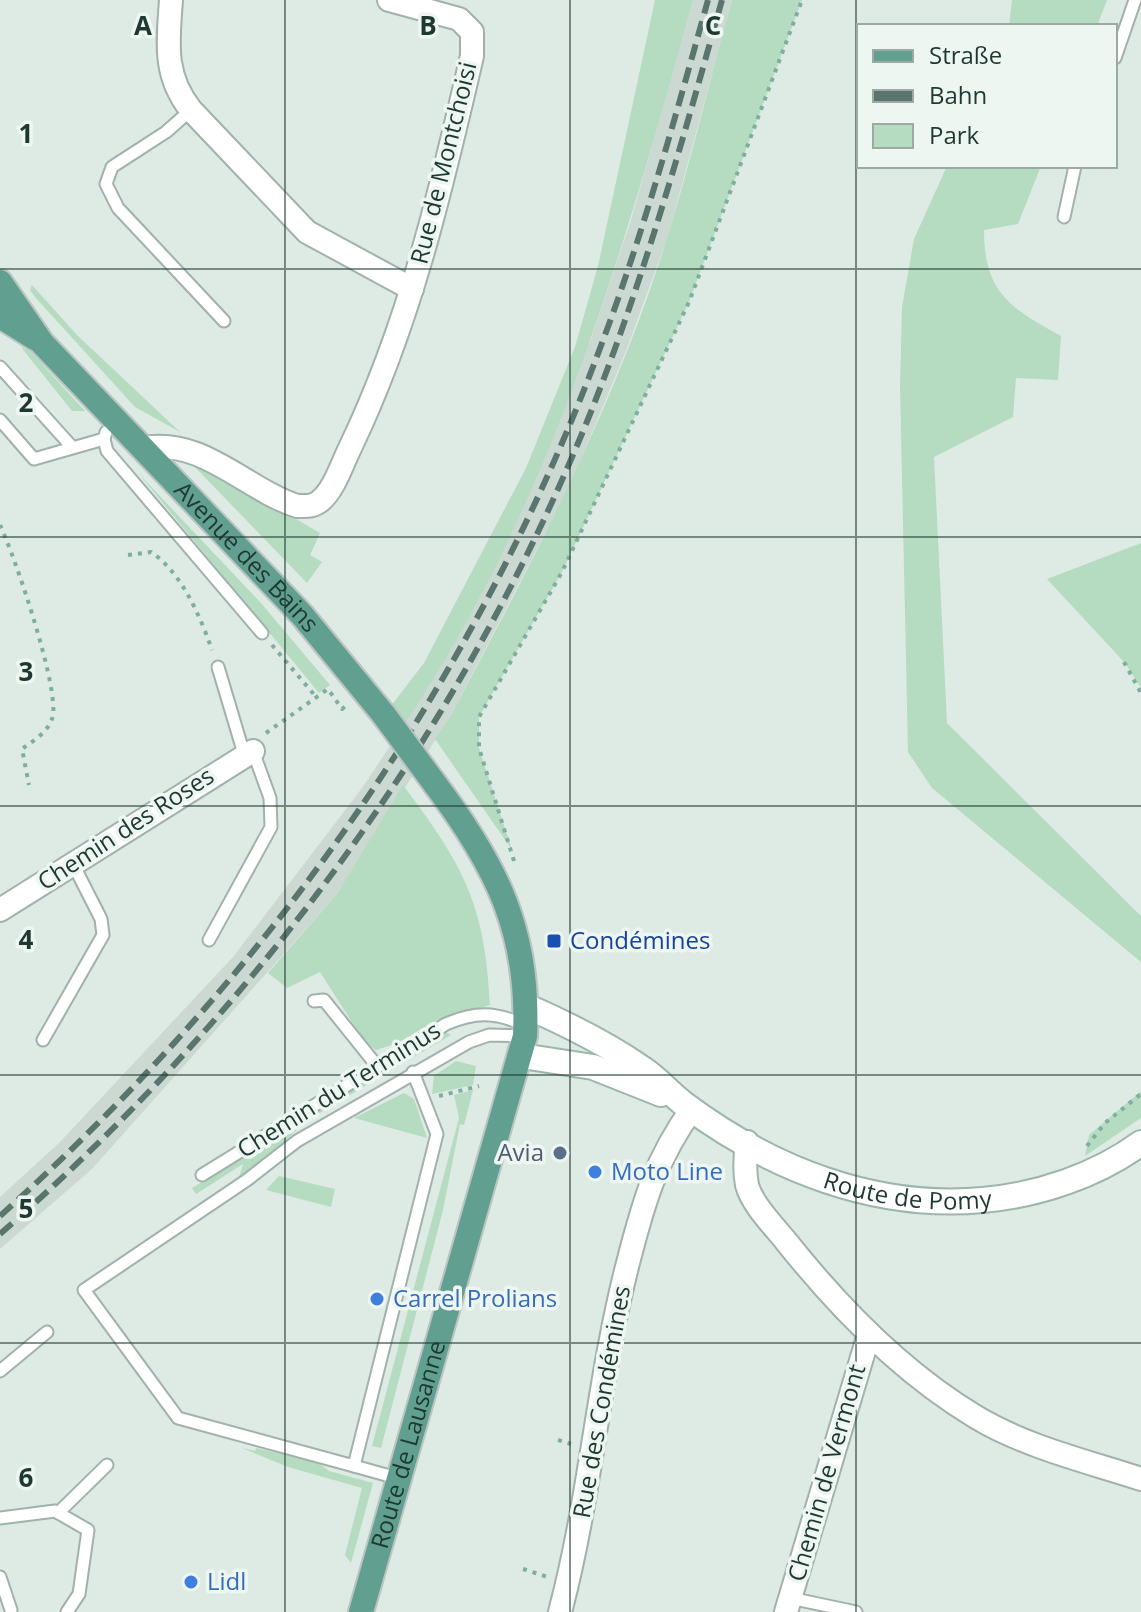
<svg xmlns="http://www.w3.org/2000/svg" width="1141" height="1612" font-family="'Open Sans',sans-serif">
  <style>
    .built { fill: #ccd9d3 }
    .green { fill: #b5dcc0 }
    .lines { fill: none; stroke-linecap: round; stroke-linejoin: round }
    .lane-casing { stroke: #a1b1ab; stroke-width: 15 }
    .street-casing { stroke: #a1b1ab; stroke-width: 26 }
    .secondary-casing { stroke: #9db6ac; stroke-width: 28 }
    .primary-casing { stroke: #bcc4c2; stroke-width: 28 }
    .path { stroke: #7dae9f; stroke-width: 4; stroke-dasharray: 4 6; stroke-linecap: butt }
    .lane { stroke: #fff; stroke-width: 11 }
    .street { stroke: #fff; stroke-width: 22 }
    .secondary { stroke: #fff; stroke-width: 24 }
    .primary { stroke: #61a090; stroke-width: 24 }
    .rail { stroke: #59756e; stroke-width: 6; stroke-dasharray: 16 8; stroke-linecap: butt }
    .primary-bridge-casing { stroke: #bcc4c2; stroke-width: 28; stroke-linecap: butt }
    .primary-bridge { stroke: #61a090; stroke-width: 24 }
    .grid { fill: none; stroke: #1f3932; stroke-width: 2; stroke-opacity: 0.55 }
    .transit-dot { fill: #1a4fb4; stroke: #eef6f2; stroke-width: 3 }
    .service-dot { fill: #5c6f8a; stroke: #eef6f2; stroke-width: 3 }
    .shop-dot { fill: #3f7fe0; stroke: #eef6f2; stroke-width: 3 }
    .labels { text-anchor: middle; stroke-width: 7; stroke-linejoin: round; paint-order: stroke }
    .street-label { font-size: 24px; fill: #1f3932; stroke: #eef6f2 }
    .transit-label { font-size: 24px; fill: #164399; stroke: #eef6f2; text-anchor: start }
    .service-label { font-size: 24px; fill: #4e5e75; stroke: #eef6f2; text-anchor: end }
    .shop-label { font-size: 24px; fill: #366cbe; stroke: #eef6f2; text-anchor: start }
    .grid-label { font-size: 26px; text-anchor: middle; font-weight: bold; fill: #1f3932; stroke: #eef6f2; stroke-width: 7; stroke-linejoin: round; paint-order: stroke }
  </style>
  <rect width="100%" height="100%" fill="#deeae4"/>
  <path class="built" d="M693,0H732L668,236L626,351L571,483L450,717L337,894L92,1169L0,1249V1197L60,1142L233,957L362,788L398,734L591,339L631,220Z"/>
  <g class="green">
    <path d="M655,0H693C623,254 549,513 398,734L384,715L424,663L526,468L575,347L598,266Z"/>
    <path d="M732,0H802L689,302L562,572L479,717V748L512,850L435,739L450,717C533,561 616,404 668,235C692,158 710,78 732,0Z"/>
    <path d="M1012,0H1107L1097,26H1009Z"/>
    <path d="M947,166H1041L1018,224L984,230C984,292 1010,308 1061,336L1058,380L1016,378L1013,417L934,457L947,723L1141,916V962L932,788L908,752L900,386L902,307L914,239Z"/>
    <path d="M32,285L77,335L180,432L135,407L35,297L30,290Z"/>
    <path d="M21,347L30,351L85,411H72Z"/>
    <path d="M195,460L320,533L310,555L322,562L307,583L191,463Z"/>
    <path d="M139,474L261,603L330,685L319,693Z"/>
    <path d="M1141,543V688L1125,663L1047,579Z"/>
    <path d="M403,785C463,865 485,903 490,1005L437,1020L398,1043L376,1050L364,1041L320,972L287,988L268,973L337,894Z"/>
    <path d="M444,1031L451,1035L308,1120L237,1184L243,1164L196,1194L192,1188L270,1143Z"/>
    <path d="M456,1061L476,1066L473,1085L432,1094L434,1076Z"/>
    <path d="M473,1090L464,1125L460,1124L443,1210L381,1448L372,1446L459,1118L454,1095Z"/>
    <path d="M1141,1091V1118L1085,1156L1089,1135Z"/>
    <path d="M404,1093L414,1099L427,1138L354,1118Z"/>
    <path d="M279,1176L335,1189L331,1207L266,1190Z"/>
    <path d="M242,1448L255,1451L256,1448L319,1463L329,1471L373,1483L351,1563L345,1555L362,1488L288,1467Z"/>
  </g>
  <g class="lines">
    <defs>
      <g id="lane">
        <path d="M1115,58L1135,0"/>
        <path d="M191,110L166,132L112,167L106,184L118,208L224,321"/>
        <path d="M1064,217L1075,166"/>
        <path d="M0,367L72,447"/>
        <path d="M0,420L34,459L104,439L106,432"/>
        <path d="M104,439L107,451L262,633"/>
        <path d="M218,667L244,754"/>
        <path d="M209,940L271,827L270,798L253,751"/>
        <path d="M314,1001L324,1000L377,1066"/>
        <path d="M43,1040L103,935L101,919L73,864"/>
        <path d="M202,1175L446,1024C476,1011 495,1012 525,1025"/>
        <path d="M0,1371L47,1332"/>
        <path d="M354,1466L178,1418L84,1290L247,1180L297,1141L469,1042L489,1035L524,1036"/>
        <path d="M397,1478L354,1466L437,1134L413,1072"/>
        <path d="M58,1513L107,1465"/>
        <path d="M0,1518L55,1511L88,1530L79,1594L67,1612"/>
        <path d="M0,1577L11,1610"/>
        <path d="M790,1598L856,1612"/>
      </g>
      <g id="street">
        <path d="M171,0C168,42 163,75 191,110L307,232L412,289"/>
        <path d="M145,448C203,438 245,489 297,506C306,506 313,507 320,501C334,490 342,464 350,448C410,323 441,190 472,56V32L459,19L389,0"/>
        <path d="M0,910L253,751"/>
        <path d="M747,1142C745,1157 744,1170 747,1185C752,1204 772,1224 785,1240C839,1308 901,1372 976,1417C1026,1447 1086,1461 1141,1479"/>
        <path d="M560,1612C591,1496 598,1376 629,1259C644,1201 656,1159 692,1109"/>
        <path d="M786,1612L869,1334"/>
      </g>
      <g id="secondary">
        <path id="s1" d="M526,1006C567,1024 606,1043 643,1069C658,1079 670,1093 684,1104C771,1169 875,1210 983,1200C1038,1195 1096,1176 1141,1143"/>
        <path d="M522,1056L593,1067L661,1094"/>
      </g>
      <g id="primary">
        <path id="s2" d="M0,282L42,343L302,615L384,715"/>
        <path d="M0,316L35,338"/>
        <path id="s3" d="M361,1612L525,1036C530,932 496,865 435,784"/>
      </g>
    </defs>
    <use href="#lane" class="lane-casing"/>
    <use href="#street" class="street-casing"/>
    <use href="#secondary" class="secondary-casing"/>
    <use href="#primary" class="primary-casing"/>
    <g class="path">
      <path d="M0,525C14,554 62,694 52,719C47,733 33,741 22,749L29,785"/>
      <path d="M128,555L151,552C182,573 200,616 212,650"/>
      <path d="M272,645L317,698"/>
      <path d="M1124,662L1141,693"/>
      <path d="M266,733L328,689L342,709L348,704"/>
      <path d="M514,861L479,748V717L562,572L689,302L802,0"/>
      <path d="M439,1096L479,1086"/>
      <path d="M1087,1146L1105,1123L1141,1094"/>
      <path d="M558,1440L571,1444"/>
      <path d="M523,1569L548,1577"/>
    </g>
    <use href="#lane" class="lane"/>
    <use href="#street" class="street"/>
    <use href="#secondary" class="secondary"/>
    <use href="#primary" class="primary"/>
    <g class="rail">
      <path d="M0,1216C267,977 477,681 602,343C644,231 676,115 708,0"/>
      <path d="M0,1234C253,1013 458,736 586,424C642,286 682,143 722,0"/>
    </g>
    <defs>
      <path id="primary-bridge" d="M384,715L435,784"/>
    </defs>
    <use href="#primary-bridge" class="primary-bridge-casing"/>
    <use href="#primary-bridge" class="primary-bridge"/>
  </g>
  <path class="grid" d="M285,0V1612M570,0V1612M856,0V1612M0,269H1141M0,537H1141M0,806H1141M0,1075H1141M0,1343H1141"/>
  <rect class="transit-dot" x="546" y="933" width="16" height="16" rx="4"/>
  <circle class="service-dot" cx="560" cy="1153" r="8"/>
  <g class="shop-dot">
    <circle cx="595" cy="1172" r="8"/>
    <circle cx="377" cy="1299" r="8"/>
    <circle cx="191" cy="1582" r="8"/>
  </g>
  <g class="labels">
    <g class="street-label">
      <text transform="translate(444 163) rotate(-76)" y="8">Rue de Montchoisi</text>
      <text dy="8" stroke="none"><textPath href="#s2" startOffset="370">Avenue des Bains</textPath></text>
      <text transform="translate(126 829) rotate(-33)" y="8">Chemin des Roses</text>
      <text transform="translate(339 1090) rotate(-32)" y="8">Chemin du Terminus</text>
      <text dy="8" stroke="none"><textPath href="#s1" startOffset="432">Route de Pomy</textPath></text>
      <text transform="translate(602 1402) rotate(-80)" y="8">Rue des Condémines</text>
      <text dy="8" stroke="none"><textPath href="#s3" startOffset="174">Route de Lausanne</textPath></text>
      <text transform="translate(827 1473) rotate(-74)" y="8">Chemin de Vermont</text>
    </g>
    <g class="transit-label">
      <text x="570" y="949">Condémines</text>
    </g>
    <g class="service-label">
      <text x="544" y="1161">Avia</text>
    </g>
    <g class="shop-label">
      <text x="611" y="1180">Moto Line</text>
      <text x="393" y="1307">Carrel Prolians</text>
      <text x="207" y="1590">Lidl</text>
    </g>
  </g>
  <g class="grid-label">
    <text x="143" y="35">A</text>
    <text x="428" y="35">B</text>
    <text x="713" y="35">C</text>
    <text x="26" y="143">1</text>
    <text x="26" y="412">2</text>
    <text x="26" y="681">3</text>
    <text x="26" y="949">4</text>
    <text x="26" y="1218">5</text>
    <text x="26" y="1487">6</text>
  </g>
  <rect x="857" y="24" width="260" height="144" fill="#eef6f2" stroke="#9baaa5" stroke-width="2"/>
  <rect x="873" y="50" width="40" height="12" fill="#61a090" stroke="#9baaa5" stroke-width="2"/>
  <text x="929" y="64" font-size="24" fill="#1f3932">Straße</text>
  <rect x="873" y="90" width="40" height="12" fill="#59756e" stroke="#9baaa5" stroke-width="2"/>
  <text x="929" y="104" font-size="24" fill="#1f3932">Bahn</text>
  <rect x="873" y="124" width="40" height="24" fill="#b5dcc0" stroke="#9baaa5" stroke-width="2"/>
  <text x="929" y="144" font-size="24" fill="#1f3932">Park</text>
</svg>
